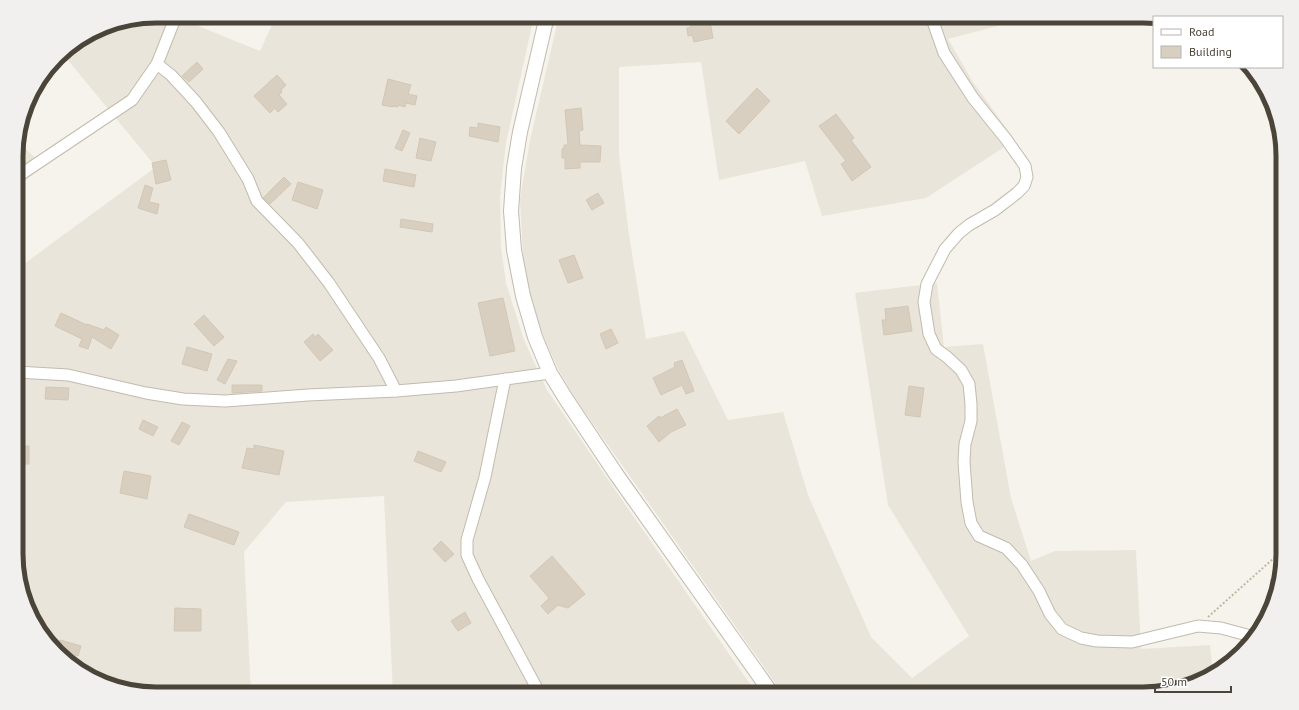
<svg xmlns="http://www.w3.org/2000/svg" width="1299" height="710" font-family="'PT Sans',sans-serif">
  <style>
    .residential { fill: #eae5da }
    .building { fill: #d8cfc1; stroke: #d3c7b4 }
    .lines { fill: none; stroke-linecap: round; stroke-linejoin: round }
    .minor-casing { stroke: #c2bbae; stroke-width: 13 }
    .tertiary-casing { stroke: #c2bbae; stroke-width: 16 }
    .path { stroke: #c4b79f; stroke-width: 2; stroke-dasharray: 2 2; stroke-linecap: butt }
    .minor { stroke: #fff; stroke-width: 11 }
    .tertiary { stroke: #fff; stroke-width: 14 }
    .rim { fill: none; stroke: #4b4439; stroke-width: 5 }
  </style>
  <rect width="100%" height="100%" fill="#f6f3ec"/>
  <g class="residential">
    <path d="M156,16H200L196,25L260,51L276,16H534L506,143L500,197L501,247L506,283L524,340L547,390L620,497L757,694H393L384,496L286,502L244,552L251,694H156L86,675L40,632L17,572V269L156,167L62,53L103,27Z"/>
    <path d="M559,16H1015L1017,21L948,39L973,82L1015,140L926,198L822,216L805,161L719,180L701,62L619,67V154L629,235L646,339L684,331L728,420L783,412L808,495L871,637L912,678L969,636L888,505L855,293L937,283L944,347L983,344L1011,498L1031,561L1055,551L1136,550L1141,649L1210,645L1213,675L1152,694H783L577,401L558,369L541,331L531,299L523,257L520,199L530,140Z"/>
    <path d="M17,141L44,166L17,186Z"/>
  </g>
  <g class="building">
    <path d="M689,16H709L713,38L694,42L692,35L688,36L687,28L691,27Z"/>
    <path d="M197,62L203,69L189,82L182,76Z"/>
    <path d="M277,75L286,85L281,90L282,92L279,95L287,104L278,112L275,108L270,113L254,96Z"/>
    <path d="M388,79L411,85L408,94L417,96L415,105L406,103L405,107L398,105V107L393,106V107L382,105Z"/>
    <path d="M757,88L770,101L739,134L726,121Z"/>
    <path d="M581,108L583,130L579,131L580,145L601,146L600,162H580V168L565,169V158H562V149L564,148V145H568L565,110Z"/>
    <path d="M836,114L854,138L851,140L871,167L852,181L841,164L846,161L819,126Z"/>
    <path d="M478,123L500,127L498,142L469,136L470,127L478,128Z"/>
    <path d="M403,130L410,133L402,151L395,148Z"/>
    <path d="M420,138L436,142L431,161L416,158Z"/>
    <path d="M166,160L171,180L156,184L152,163Z"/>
    <path d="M385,169L416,175L414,187L383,181Z"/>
    <path d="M284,177L291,184L270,204L263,198Z"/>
    <path d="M298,182L323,190L317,209L292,200Z"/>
    <path d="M145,185L153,188L149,202L159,204L157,214L138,208Z"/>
    <path d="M598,193L604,203L592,210L586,200Z"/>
    <path d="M401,219L433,224L432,232L400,227Z"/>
    <path d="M574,255L583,278L568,283L559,260Z"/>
    <path d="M503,298L515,351L490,356L478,303Z"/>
    <path d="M908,306L912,331L884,335L882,320H886L885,309Z"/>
    <path d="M61,313L87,325V324L104,330L106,327L119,335L111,349L92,337L88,349L79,346L82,339L55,326Z"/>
    <path d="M204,315L224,337L214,346L194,324Z"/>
    <path d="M611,329L618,343L606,349L600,334Z"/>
    <path d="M313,334L315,337L318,334L333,350L320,361L304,342Z"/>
    <path d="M187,347L212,354L207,371L182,364Z"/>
    <path d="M228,359L237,361L225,384L217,380Z"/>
    <path d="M682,360L694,391L686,394L682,385L661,395L653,378L675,367L674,363Z"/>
    <path d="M232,385H262V391L232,393Z"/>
    <path d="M909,386L924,388L920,417L905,415Z"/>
    <path d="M46,387L69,388L68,400L45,399Z"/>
    <path d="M677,409L686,425L671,432L659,442L647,426L659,416L660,418Z"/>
    <path d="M143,420L158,427L153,436L139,429Z"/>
    <path d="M182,422L190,426L179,445L171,441Z"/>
    <path d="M254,445L284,451L279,475L242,468L247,448L254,449Z"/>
    <rect x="17" y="446" width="12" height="18"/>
    <path d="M418,451L446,462L441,472L414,461Z"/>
    <path d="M124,471L151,476L147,499L120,493Z"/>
    <path d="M189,514L239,532L234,545L184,527Z"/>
    <path d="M441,541L454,554L445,562L433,549Z"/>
    <path d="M552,556L585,594L568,608L558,605L548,614L541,606L549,598L530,576Z"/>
    <path d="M175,608L201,609V631H174Z"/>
    <path d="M465,612L471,623L458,631L451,621Z"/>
    <path d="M60,640L81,646L78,656L60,651L58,649Z"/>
  </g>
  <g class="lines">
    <defs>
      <g id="minor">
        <path d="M931,16L944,53L973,98L1006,139L1025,166L1027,177L1024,186L1017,193L995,210L969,225L959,233L945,249L927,284L924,302L929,334L936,349L947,357L961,370L969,384L971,404V421L965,444L964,462L967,502L971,523L979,536L1006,548L1022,565L1039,591L1050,614L1062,629L1081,638L1097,641L1132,642L1198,626L1221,628L1247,635L1250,638"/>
        <path d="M157,64L171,75L196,102L219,132L248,179L257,201L298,243L329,283L379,358L396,391"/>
        <path d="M17,177L132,100L157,64L176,16"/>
        <path d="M17,372L68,375L146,393L183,399L225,401L308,395L396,391L456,386L550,373"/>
        <path d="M505,379L485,477L467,540V555L478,579L540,694"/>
      </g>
      <path id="tertiary" d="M547,16L520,132L514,168L511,211L514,250L523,296L535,337L550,373L566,399L616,474L772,694"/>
    </defs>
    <use href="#minor" class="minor-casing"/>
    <use href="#tertiary" class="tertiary-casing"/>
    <path class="path" d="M1208,617L1283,550"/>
    <use href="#minor" class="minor"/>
    <use href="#tertiary" class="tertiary"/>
  </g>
  <path d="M0 0H1299V710H0ZM156 23H1143A133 133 0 0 1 1276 156V554A133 133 0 0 1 1143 687H156A133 133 0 0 1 23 554V156A133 133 0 0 1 156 23Z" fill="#f1f0ef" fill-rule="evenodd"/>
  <path class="rim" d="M156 23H1143A133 133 0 0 1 1276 156V554A133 133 0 0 1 1143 687H156A133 133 0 0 1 23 554V156A133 133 0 0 1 156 23Z"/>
  <rect x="1153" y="16" width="130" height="52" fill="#ffffff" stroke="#b7b4b0"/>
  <rect x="1161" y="29" width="20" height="6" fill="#ffffff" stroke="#b7b4b0"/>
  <text x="1189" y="36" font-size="12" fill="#4b4439">Road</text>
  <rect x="1161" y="46" width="20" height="12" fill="#d8cfc1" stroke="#b7b4b0"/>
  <text x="1189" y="56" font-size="12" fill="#4b4439">Building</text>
  <path d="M1155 686v6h76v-6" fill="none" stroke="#4b4439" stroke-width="2"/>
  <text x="1161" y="686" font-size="12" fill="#4b4439" stroke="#ffffff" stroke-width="3" paint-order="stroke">50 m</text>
</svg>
